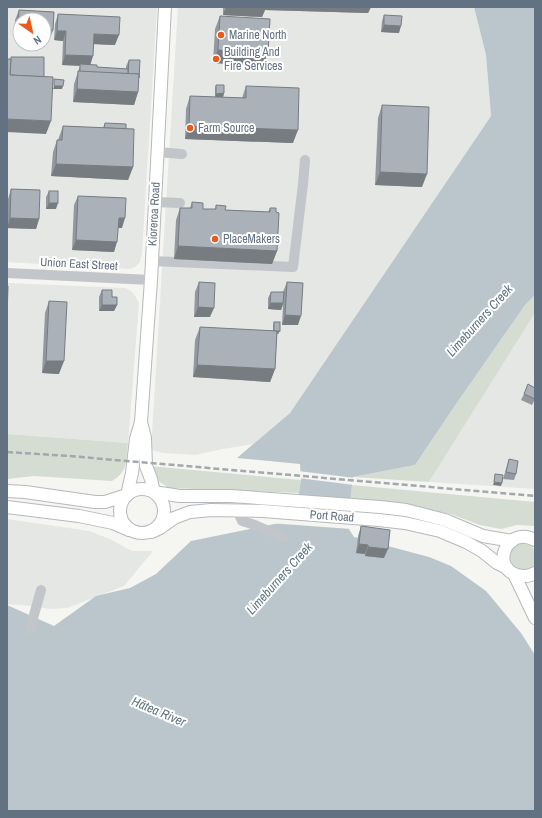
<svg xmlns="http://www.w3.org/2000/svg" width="542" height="818" font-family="'Archivo Narrow',sans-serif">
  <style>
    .built { fill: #e5e7e4; fill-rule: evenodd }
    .green { fill: #d5dcd2 }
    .water { fill: #bbc6cc }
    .pier { fill: #f5f5f1 }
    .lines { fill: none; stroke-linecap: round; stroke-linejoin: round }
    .major-casing { stroke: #b5b9bd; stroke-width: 14 }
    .minor { stroke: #c2c5c9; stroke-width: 10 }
    .major { stroke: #fff; stroke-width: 12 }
    .rail { stroke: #a2a8ae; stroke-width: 2.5; stroke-dasharray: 6 3; stroke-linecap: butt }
    .wall { fill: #92989e }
    .shaded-wall { fill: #777c81 }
    .building { fill: #aab1b8; stroke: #777c81 }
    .poi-dot { fill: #e95b1d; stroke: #fff; stroke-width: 1.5 }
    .labels { text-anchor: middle; stroke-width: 4; stroke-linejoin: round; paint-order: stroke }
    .poi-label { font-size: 12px; fill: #637283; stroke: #fff; text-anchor: start }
    .street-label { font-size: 12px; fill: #637283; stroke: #fff }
    .water-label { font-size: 13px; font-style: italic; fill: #5f7580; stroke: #fff }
  </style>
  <rect width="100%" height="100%" fill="#f5f5f1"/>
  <g class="built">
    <path d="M7,7H157L142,253L140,262L135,267L130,269L7,262ZM20,20H44V44H20Z"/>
    <path d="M178,7H474L486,55L491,116L290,413L253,444L223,449L195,455L164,453L151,450Z"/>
    <path d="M7,283L125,288L131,291L136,297L139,303L128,443L7,434Z"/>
    <path d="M535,314V489L429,482L533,316Z"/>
    <path d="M7,519L89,531L110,539L132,551H153L124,586L67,608L50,609L31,606L7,604Z"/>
  </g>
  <g class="green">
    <path d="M535,295V314L533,316L429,482L353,477L415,465L454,407L525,305Z"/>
    <path d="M7,434L128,443C126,460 128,472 112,481L34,476L7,479Z"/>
    <path d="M149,466L301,480L299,493L169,488L154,478Z"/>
    <path d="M352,485L535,502V526L517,525L501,529L480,525L451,514L350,498Z"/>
    <path d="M524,543C538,547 535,554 535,565C532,569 529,570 524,571C507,573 502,546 524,543Z"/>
  </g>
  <path class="water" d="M474,7H535V295L525,305L454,407L415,465L353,477L347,526L354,537L429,557L451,566L486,591L521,633L535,655V811H7V605L54,626L96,596L130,588L156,574L191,541L289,521L299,493L301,480L300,464L237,458L290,413L491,116L486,55Z"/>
  <g class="pier">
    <path d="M298,471L355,478L354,485L298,478Z"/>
    <path d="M296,495L352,499L349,525L351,529L269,523L287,519Z"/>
  </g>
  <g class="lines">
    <defs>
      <g id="major">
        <path d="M141,422L145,438L146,466L151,479L154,492L180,496H231L380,507L406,510L445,520L483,536L512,541"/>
        <circle cx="142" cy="511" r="22"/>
        <path d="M7,491L25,492L95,502H105L127,495L132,473L136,439L141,422L151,280L165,7"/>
        <path d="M7,507L79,516L113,523L129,530"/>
        <path d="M152,532L160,528L174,518L190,512L211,510L263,511L379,520L405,523L440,531L466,542L482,551L497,563L507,568"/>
        <path d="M535,540C507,525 490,567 517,575C524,577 530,576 535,573"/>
        <path d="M514,574L535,618"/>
      </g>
    </defs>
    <use href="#major" class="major-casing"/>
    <g class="minor">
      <path d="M157,152L182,154"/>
      <path d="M155,202L180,203"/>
      <path d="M152,261L293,267L303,184L305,160"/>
      <path d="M7,273L151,280"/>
      <path d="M237,510L242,521L255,525L284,538"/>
      <path d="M30,629L41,590"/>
    </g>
    <use href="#major" class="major"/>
    <path class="rail" d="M7,452L69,456L535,496"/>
  </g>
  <g class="wall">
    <path d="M223,7H371L368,13L265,10L262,17L223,15Z"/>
    <path d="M19,10L54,12L53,30L49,40L44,39V20H20V38H14L15,20Z"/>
    <path d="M58,14L115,45L94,44L90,65L97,67L126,69V66L129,60L138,92L134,105L73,102L74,84L80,66L62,65L63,41L54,40L55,24Z"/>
    <path d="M384,15L399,33L381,32L382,21Z"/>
    <path d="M220,16L263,66L213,63L215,29Z"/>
    <path d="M216,85L224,93L223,97L242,98L246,86L293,143L185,139L186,109L190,96L215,97V88Z"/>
    <path d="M382,105L422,187L375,185L378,118Z"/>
    <path d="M105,123L126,129L133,167L128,180L51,176L53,152L57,140H58L63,126L103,128Z"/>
    <path d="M11,189L39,219L36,229L7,228L8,199Z"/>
    <path d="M49,191L56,209H46V197Z"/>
    <path d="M78,196L122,228H118L114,252L72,250L74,205Z"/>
    <path d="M192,202L203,209H215L216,205L225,210L268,212L270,208L277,251L272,264L174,259L176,220L180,208H190Z"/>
    <path d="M199,282L210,317H194L195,292Z"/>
    <path d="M287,282L298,325H282L283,305L281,310L268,309V298L271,292H283Z"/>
    <path d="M102,290L112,297L117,305L114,311H99V297Z"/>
    <path d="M49,301L59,374L42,373L45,313Z"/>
    <path d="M274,322L278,334H277L275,369L270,382L193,377L195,340L200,327L273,331V325Z"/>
    <path d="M535,388V399L532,405L521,400L524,394Z"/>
    <path d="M509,459L516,474L514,480L503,479Z"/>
    <path d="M361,526L384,558L365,556V554L356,553L358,536Z"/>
  </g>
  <g class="shaded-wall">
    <path d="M226,7H371L368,13L265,10L262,17L223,15Z"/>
    <path d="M384,25L401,26L399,33L381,32Z"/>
    <path d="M18,28L20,29V38H14Z"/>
    <path d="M44,30H53L49,40L44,39Z"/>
    <path d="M57,31H66L63,41L54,40Z"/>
    <path d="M94,34L119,35L115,45L91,44Z"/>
    <path d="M218,50L268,53L263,66L213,63Z"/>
    <path d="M65,55L93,56L90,66L62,65Z"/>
    <path d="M54,86H63L62,89H53Z"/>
    <path d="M77,89L138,92L134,105L73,102Z"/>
    <path d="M224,93L223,97H215L216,94Z"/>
    <path d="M7,119L51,121L46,134L7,132Z"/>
    <path d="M189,126L298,130L293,143L185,139Z"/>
    <path d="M56,164L133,167L128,180L51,176Z"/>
    <path d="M380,172L427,174L422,187L375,185Z"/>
    <path d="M49,203H58L56,209H46Z"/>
    <path d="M10,218L39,219L36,229L7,228Z"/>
    <path d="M119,218H125L122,228H115Z"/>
    <path d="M76,240L117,242L114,252L72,250Z"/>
    <path d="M178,246L277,251L272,264L174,259Z"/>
    <path d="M270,303H283L281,310L268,309Z"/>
    <path d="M102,305H117L114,311H99Z"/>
    <path d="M198,307L214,308L210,317H194Z"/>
    <path d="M285,315L301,316L298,325H282Z"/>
    <path d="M274,331H280L278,334H273Z"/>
    <path d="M46,361H64L59,374L42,373Z"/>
    <path d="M197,365L275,369L270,382L193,377Z"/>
    <path d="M494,482L502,483L501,486L493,485Z"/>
    <path d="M359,544L368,545L365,554L356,553Z"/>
    <path d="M368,547L388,549L384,558L365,556Z"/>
  </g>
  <g class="building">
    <path d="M19,10L54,12L53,30H44V20H20V29L18,28Z"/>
    <path d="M58,14L120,17L119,35L94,34L93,56L65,55L66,31H57Z"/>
    <path d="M384,15L402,16L401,26L384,25Z"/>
    <path d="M220,16L270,19L268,53L218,50Z"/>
    <path d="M11,57H44V77L10,75Z"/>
    <path d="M7,59H11L10,75L53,77L51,121L7,119Z"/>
    <path d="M129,60H140L139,78V74H128Z"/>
    <path d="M80,64L97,65V67L128,69V74L80,72Z"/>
    <path d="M78,71L139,74L138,92L77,89Z"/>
    <path d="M54,79L64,80L63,86H54Z"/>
    <path d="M216,85H224V93L216,94Z"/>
    <path d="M246,86L299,88L298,130L189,126L190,96L246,98Z"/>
    <path d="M382,105L429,107L427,174L380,172Z"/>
    <path d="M105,123L126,124V129L104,128Z"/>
    <path d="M63,126L134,129L133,167L56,164L57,140H62Z"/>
    <path d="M11,189L40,190L39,219L10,218Z"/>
    <rect x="49" y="191" width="9" height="12"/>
    <path d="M78,196L126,198L125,218H119L117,242L76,240Z"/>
    <path d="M192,202L203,203V209H216V205L226,206L225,210L270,212V208H276V212L279,213L277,251L178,246L180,208H192Z"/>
    <path d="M199,282L215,283L214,308L198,307Z"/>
    <path d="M287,282L303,283L301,316L285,315Z"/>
    <path d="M7,286H8L7,318Z"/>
    <path d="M102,290H112V297H117V305H102Z"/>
    <path d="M271,292H284L283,303H270Z"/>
    <path d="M49,301L67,302L64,361H46Z"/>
    <rect x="274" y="322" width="6" height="9"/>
    <path d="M200,327L277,331L275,369L197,365Z"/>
    <path d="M528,384L535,388V399L524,394Z"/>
    <path d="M509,459L518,461L516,474L506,472Z"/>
    <path d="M495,474L503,475L502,483L494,482Z"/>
    <path d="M361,526L390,530L388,549L368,547V545L359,544Z"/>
  </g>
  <g class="poi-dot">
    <circle cx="221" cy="35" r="4"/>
    <circle cx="216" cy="59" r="4"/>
    <circle cx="190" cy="128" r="4"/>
    <circle cx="215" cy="239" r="4"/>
  </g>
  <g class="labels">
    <g class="poi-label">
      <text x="229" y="39">Marine North</text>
      <text x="224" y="56">Building And<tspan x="224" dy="14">Fire Services</tspan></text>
      <text x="198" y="132">Farm Source</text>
      <text x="223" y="243">PlaceMakers</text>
    </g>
    <g class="street-label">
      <text transform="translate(154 214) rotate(-87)" y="4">Kioreroa Road</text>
      <text transform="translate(79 264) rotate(3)" y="4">Union East Street</text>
      <text transform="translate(332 516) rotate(4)" y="4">Port Road</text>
    </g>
    <g class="water-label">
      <text transform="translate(479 320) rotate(-48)" y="5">Limeburners Creek</text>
      <text transform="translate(279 578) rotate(-48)" y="5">Limeburners Creek</text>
      <text transform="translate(159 711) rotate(23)" y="5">Hātea River</text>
    </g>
  </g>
  <rect width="542" height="818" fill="none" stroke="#637283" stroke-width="16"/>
  <g transform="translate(32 32) rotate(146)"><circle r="19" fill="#ffffff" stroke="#c1c7cd"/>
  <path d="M0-3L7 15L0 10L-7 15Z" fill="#e95b1d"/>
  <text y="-6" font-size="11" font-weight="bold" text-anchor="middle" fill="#637283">N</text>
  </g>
</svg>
